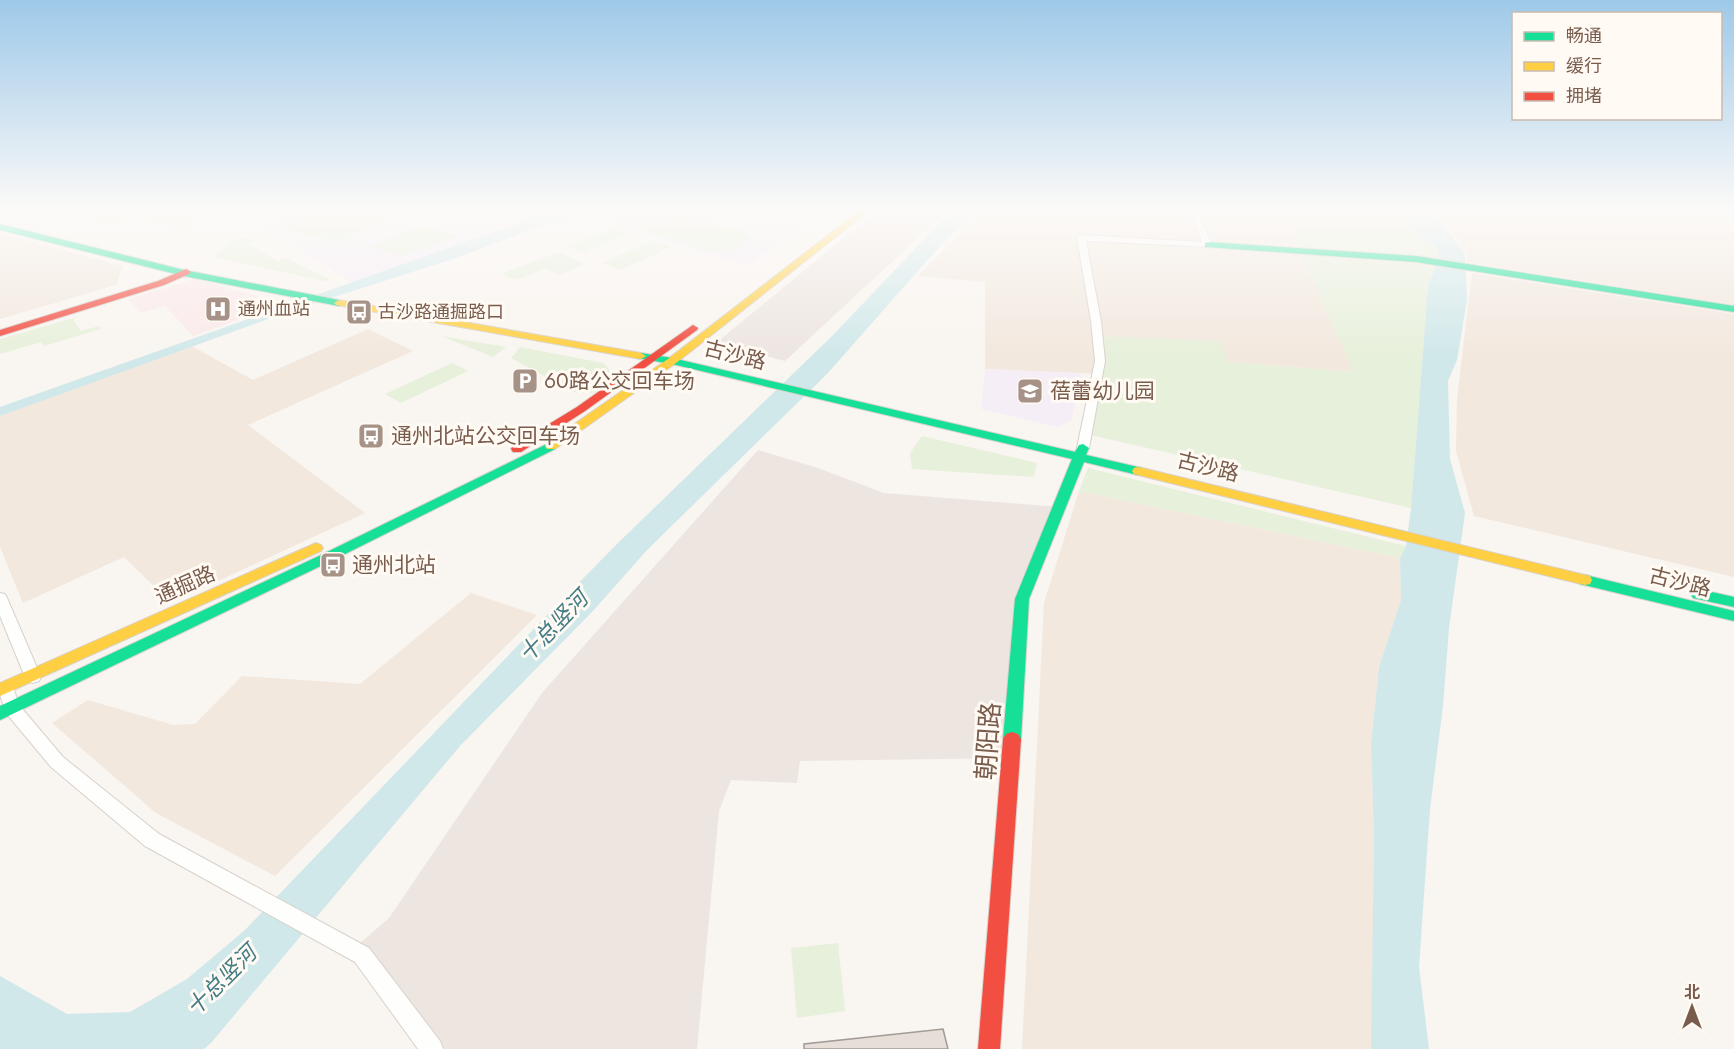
<svg xmlns="http://www.w3.org/2000/svg" width="1734" height="1049" font-family="Jost,'Noto Sans SC',sans-serif">
  <style>
    .residential { fill: #f2e8de }
    .industrial { fill: #ede5e0 }
    .education { fill: #f6eef6 }
    .medical { fill: #fae9e9 }
    .green { fill: #e7f0db }
    .water { fill: #d0e8ea }
    .lines { fill: none; stroke-linecap: round; stroke-linejoin: round }
    .street-casing { stroke: #d7d1cb; stroke-width: 2 }
    .fast-casing { stroke: #d9d2cb; stroke-width: 2 }
    .slow-casing { stroke: #d9d2cb; stroke-width: 2 }
    .jam-casing { stroke: #d9d2cb; stroke-width: 2 }
    .street { fill: #fefefd; fill-rule: evenodd }
    .fast { fill: #16e098; fill-rule: evenodd }
    .slow { fill: #ffcf43; fill-rule: evenodd }
    .jam { fill: #f24e42; fill-rule: evenodd }
    .wall { fill: #c6bfb9 }
    .shaded-wall { fill: #a19b96 }
    .building { fill: #e6ded7; stroke: #a19b96; stroke-width: 1.5 }
    .labels { text-anchor: middle; stroke-width: 6; stroke-linejoin: round; paint-order: stroke }
    .far-poi-label { font-size: 18px; fill: #7a5c4d; stroke: #fffaf3; text-anchor: start }
    .street-label { font-size: 21px; fill: #7a5c4d; stroke: #fffaf3 }
    .poi-label { font-size: 21px; fill: #7a5c4d; stroke: #fffaf3; text-anchor: start }
    .water-label { font-size: 22px; font-style: italic; fill: #437c86; stroke: #fffaf3 }
    .near-street-label { font-size: 26px; fill: #7a5c4d; stroke: #fffaf3 }
  </style>
  <rect width="100%" height="100%" fill="#f9f5f0"/>
  <g class="residential">
    <path d="M985,209H1294L1299,250L1355,372L1228,362L1097,374L985,369V282L918,276Z"/>
    <path d="M1433,209H1721L1734,233V305L1467,262V253Z"/>
    <path d="M0,233L5,234L123,266L116,285L0,319Z"/>
    <path d="M1472,273L1734,314V577L1474,516L1456,451L1457,399Z"/>
    <path d="M368,329L413,351L248,425L365,513L171,603L124,557L23,603L0,547V416L190,345L253,380Z"/>
    <path d="M1079,491L1400,558L1401,600L1379,667L1371,744L1374,838L1372,1049H1022L1044,603Z"/>
    <path d="M471,593L537,615L275,876L156,813L52,723L88,700L173,725L195,724L242,676L360,684Z"/>
  </g>
  <g class="industrial">
    <path d="M879,209H949L785,361L716,343Z"/>
    <path d="M758,450L818,468L884,493L1060,507L1022,599L1010,758L800,761L797,783L731,780L719,811L697,1049H432L352,950L389,918L542,693Z"/>
  </g>
  <g class="education">
    <path d="M0,209H104L60,224Z"/>
    <path d="M228,209H589L351,282L255,222Z"/>
    <path d="M623,209H828L747,265L623,230L600,220Z"/>
    <path d="M985,369L1082,373L1071,421L1057,427L981,409Z"/>
  </g>
  <path class="medical" d="M194,279L284,303L193,336L165,306L141,313L128,299Z"/>
  <g class="green">
    <path d="M113,209H187L198,216L181,234L175,233L182,228L134,218L111,224L93,220L100,213Z"/>
    <path d="M327,209H345L387,219L339,241L277,229L284,222Z"/>
    <path d="M1294,209H1409L1407,222L1410,229L1437,248L1439,259L1428,286L1411,508L1086,434L1100,361L1098,336L1220,341L1228,362L1354,372L1299,250Z"/>
    <path d="M685,218L700,219L742,231L746,233L748,240L737,248L712,252L615,223Z"/>
    <path d="M417,226L460,236L403,256L370,247Z"/>
    <path d="M615,228L629,234L582,253L568,247Z"/>
    <path d="M242,238L256,240L248,243L277,261L286,258L330,280L325,281L218,258L215,255L233,240Z"/>
    <path d="M653,240L671,247L621,270L603,263Z"/>
    <path d="M559,252L585,264L560,275L545,269L516,280L501,274Z"/>
    <path d="M84,315L73,319L81,331L99,326L101,329L44,346L41,342L0,354V339Z"/>
    <path d="M441,336L506,347L493,357Z"/>
    <path d="M520,347L603,363L610,371L607,382L594,393L574,392L511,358Z"/>
    <path d="M452,363L468,371L401,403L385,394Z"/>
    <path d="M922,436L1037,463L1034,477L912,469L910,453Z"/>
    <path d="M1088,468L1406,546L1400,558L1079,491Z"/>
    <path d="M838,943L845,1011L797,1018L791,948Z"/>
  </g>
  <g class="water">
    <path d="M511,209L554,211L562,209H609L542,226L450,260L293,310L0,416V407L519,223L530,214Z"/>
    <path d="M953,209H976L931,256L827,374L647,550L593,611L460,746L211,1043L204,1049H0V976L67,1014L130,1012L187,979L245,930L551,611L619,542L832,336Z"/>
    <path d="M1409,209H1430L1465,253L1467,300L1457,360L1448,381L1450,459L1465,513L1449,628L1443,706L1430,809L1419,967L1429,1049H1371L1374,838L1371,744L1379,667L1401,600L1400,558L1406,546L1411,508L1428,286L1439,259L1437,248L1410,229L1407,223Z"/>
  </g>
  <g class="lines">
    <defs>
      <g id="street">
        <path d="M1189,209H1197L1212,245L1211,247L1086,241L1101,321L1105,361L1089,448L1087,451H1079L1077,448L1095,361L1091,321L1077,238L1081,235L1202,242Z"/>
        <path d="M0,593L5,594L7,598L41,677L39,681L33,683L27,681L25,677L0,616Z"/>
        <path d="M6,682L12,684L19,705L63,757L159,834L369,948L440,1041L443,1049H418L355,962L145,846L51,767L6,713L0,695V684Z"/>
      </g>
      <g id="fast">
        <path d="M0,224L184,270L339,300L344,303L339,306L184,276L0,230Z"/>
        <path d="M1208,242L1416,256L1734,306V312L1416,262L1205,247V243Z"/>
        <path d="M641,353L672,358L1075,452L1079,445L1083,444L1089,448L1086,455L1142,468L1144,471L1142,474L1138,475L1084,462L1029,599L1021,739L1018,744L1012,746L1006,744L1003,739L1015,599L1072,459L672,364L637,358V354Z"/>
        <path d="M551,442L555,443L557,446L555,449L329,562L0,720V706L319,556Z"/>
        <path d="M1585,575L1734,611V621L1580,584L1578,580L1580,576Z"/>
        <path d="M1698,589L1734,597V607L1693,598L1691,594L1693,590Z"/>
      </g>
      <g id="slow">
        <path d="M862,209H871L676,363L555,449H547L545,446L547,443L668,359Z"/>
        <path d="M339,300L641,353L646,356L641,359L336,305L334,303Z"/>
        <path d="M1138,467L1585,575L1590,576L1592,580L1590,584L1585,585L1134,474L1132,471L1134,468Z"/>
        <path d="M316,543L321,545L323,548L321,551L0,696V683Z"/>
      </g>
      <g id="jam">
        <path d="M186,269L191,272L189,274L164,285L0,336V330L158,281Z"/>
        <path d="M693,325L698,328L697,330L585,411L521,452H513L511,449L513,446L577,407Z"/>
        <path d="M1012,732L1018,734L1021,739L1000,1049H978L1003,739L1006,734Z"/>
      </g>
    </defs>
    <use href="#street" class="street-casing"/>
    <use href="#fast" class="fast-casing"/>
    <use href="#slow" class="slow-casing"/>
    <use href="#jam" class="jam-casing"/>
    <use href="#street" class="street"/>
    <use href="#fast" class="fast"/>
    <use href="#slow" class="slow"/>
    <use href="#jam" class="jam"/>
  </g>
  <path class="wall" d="M792,209H819L810,214Z"/>
  <path class="shaded-wall" d="M809,209H819L810,214Z"/>
  <path class="building" d="M943,1029L948,1049H804V1044Z"/>
  <linearGradient id="sky" x2="0" y2="1"><stop stop-color="#9ec9e9"/><stop offset="0.59" stop-color="#fcfaf8"/><stop offset="1" stop-color="#fcfaf8" stop-opacity="0"/></linearGradient>
  <rect width="1734" height="356" fill="url(#sky)"/>
  <defs>
    <symbol id="hospital-square" viewBox="-11 -11 22 22"><rect x="-9" y="-9" width="18" height="18" rx="4" fill="#a69286" stroke="#fffaf3"/><path d="M-5-5h3v3.5h4V-5h3V5h-3V1.5h-4V5h-3Z" fill="#fff"/></symbol>
    <symbol id="bus-square" viewBox="-11 -11 22 22"><rect x="-9" y="-9" width="18" height="18" rx="4" fill="#a69286" stroke="#fffaf3"/><path d="M-5-6H5V4H4V6H2V4H-2V6H-4V4H-5ZM-3.5-4V0h7V-4ZM-3.5 1.2v1.5H-2V1.2ZM2 1.2v1.5H3.5V1.2Z" fill="#fff"/></symbol>
    <symbol id="parking-square" viewBox="-11 -11 22 22"><rect x="-9" y="-9" width="18" height="18" rx="4" fill="#a69286" stroke="#fffaf3"/><path d="M-3.5-5.5H1a3.5 3.5 0 0 1 0 7H-1V5.5H-3.5ZM-1-3.4V-.6H.8a1.4 1.4 0 0 0 0-2.8Z" fill="#fff"/></symbol>
    <symbol id="school-square" viewBox="-11 -11 22 22"><rect x="-9" y="-9" width="18" height="18" rx="4" fill="#a69286" stroke="#fffaf3"/><path d="M0-5L7-2L0 1L-7-2ZM-4 1L0 2.5L4 1V4Q0 6-4 4Z" fill="#fff"/></symbol>
  </defs>
  <g fill-rule="evenodd">
    <use href="#hospital-square" x="203" y="294" width="30" height="30"/>
    <use href="#bus-square" x="344" y="297" width="30" height="30"/>
    <use href="#parking-square" x="510" y="366" width="30" height="30"/>
    <use href="#school-square" x="1015" y="376" width="30" height="30"/>
    <use href="#bus-square" x="356" y="421" width="30" height="30"/>
    <use href="#bus-square" x="318" y="550" width="30" height="30"/>
  </g>
  <g class="labels">
    <g class="far-poi-label">
      <text x="238" y="315">通州血站</text>
      <text x="378" y="318">古沙路通掘路口</text>
    </g>
    <g class="street-label">
      <text transform="translate(735 355) rotate(14)" y="7">古沙路</text>
      <text transform="translate(1208 467) rotate(14)" y="7">古沙路</text>
      <text transform="translate(1680 582) rotate(14)" y="7">古沙路</text>
      <text transform="translate(185 585) rotate(-24)" y="7">通掘路</text>
    </g>
    <g class="poi-label">
      <text x="544" y="388">60路公交回车场</text>
      <text x="1050" y="398">蓓蕾幼儿园</text>
      <text x="391" y="443">通州北站公交回车场</text>
      <text x="352" y="572">通州北站</text>
    </g>
    <g class="water-label">
      <text transform="translate(553 626) rotate(-46)" y="8">十总竖河</text>
      <text transform="translate(221 980) rotate(-45)" y="8">十总竖河</text>
    </g>
    <g class="near-street-label">
      <text transform="translate(988 741) rotate(-86)" y="9">朝阳路</text>
    </g>
  </g>
  <rect x="1512" y="12" width="210" height="108" fill="#fffaf3" stroke="#cabbb1" stroke-width="1.5"/>
  <rect x="1524" y="32" width="30" height="9" fill="#16e098" stroke="#cabbb1" stroke-width="1.5"/>
  <text x="1566" y="42" font-size="18" fill="#7a5c4d">畅通</text>
  <rect x="1524" y="62" width="30" height="9" fill="#ffcf43" stroke="#cabbb1" stroke-width="1.5"/>
  <text x="1566" y="72" font-size="18" fill="#7a5c4d">缓行</text>
  <rect x="1524" y="92" width="30" height="9" fill="#f24e42" stroke="#cabbb1" stroke-width="1.5"/>
  <text x="1566" y="102" font-size="18" fill="#7a5c4d">拥堵</text>
  <g transform="translate(1692 1007)" stroke="#fffaf3" stroke-width="4.5" paint-order="stroke">
  <path d="M0-4.5L10 22L0 15L-10 22Z" fill="#7a5c4d"/>
  <text y="-9" font-size="16" font-weight="bold" text-anchor="middle" fill="#7a5c4d">北</text>
  </g>
</svg>
